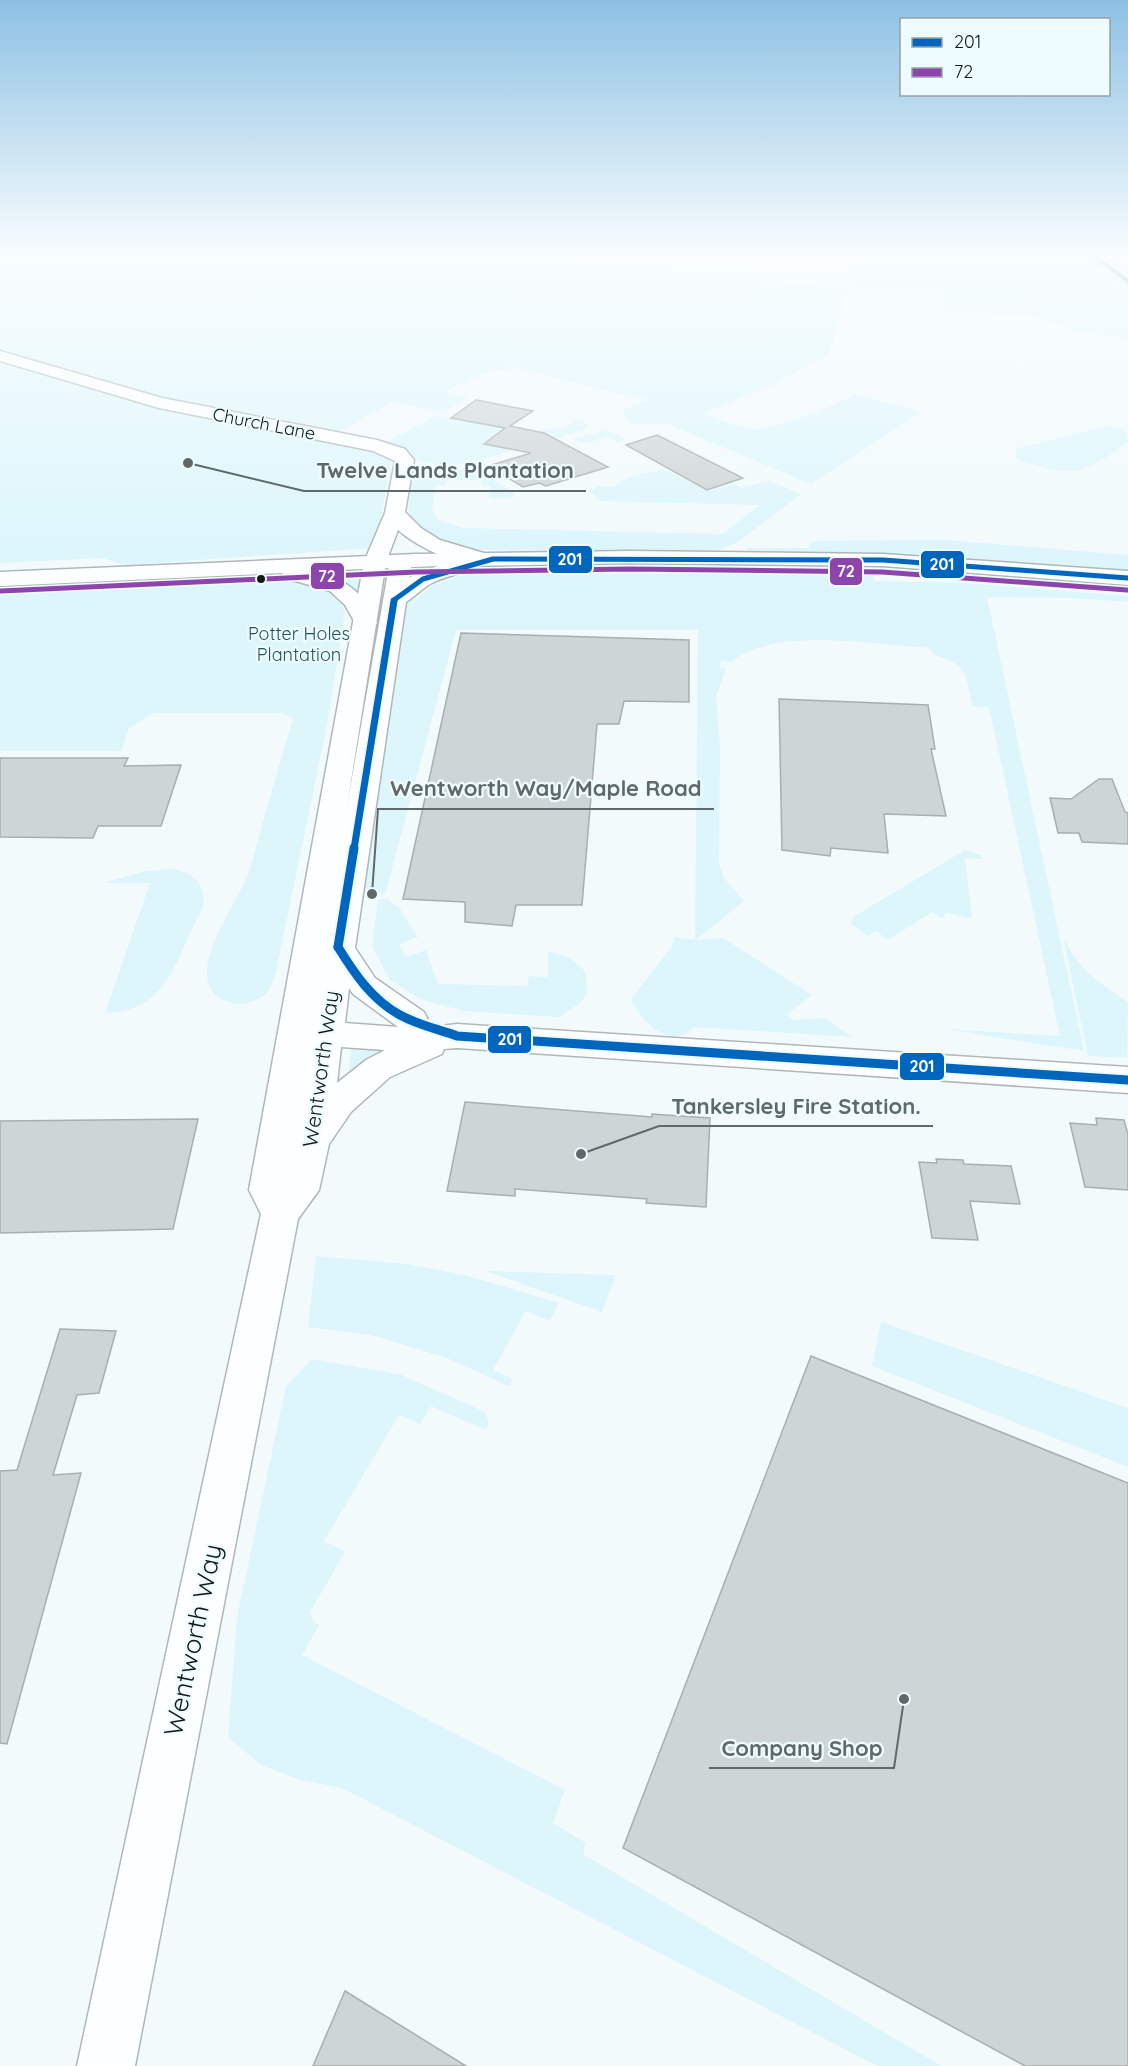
<svg xmlns="http://www.w3.org/2000/svg" width="1128" height="2066" font-family="Quicksand,sans-serif">
  <style>
    .green { fill: #ddf6fc }
    .building { fill: #ced5d7; stroke: #a7afb1; stroke-width: 1.5 }
    .lines { fill: none; stroke-linecap: round; stroke-linejoin: round }
    .minor-casing { stroke: #b0b7b9; stroke-width: 3 }
    .highway-casing { stroke: #b0b7b9; stroke-width: 3 }
    .minor { fill: #fdfeff; fill-rule: evenodd }
    .highway { fill: #fdfeff; fill-rule: evenodd }
    .bus-1-far3-casing { stroke: #effcff; stroke-width: 7 }
    .bus-1-far2-casing { stroke: #effcff; stroke-width: 8 }
    .bus-1-far1-casing { stroke: #effcff; stroke-width: 10 }
    .bus-1-casing { stroke: #effcff; stroke-width: 14 }
    .bus-2-casing { stroke: #effcff; stroke-width: 8 }
    .bus-1-far3 { stroke: #0065bd; stroke-width: 4.5 }
    .bus-1-far2 { stroke: #0065bd; stroke-width: 5 }
    .bus-1-far1 { stroke: #0065bd; stroke-width: 7 }
    .bus-1 { stroke: #0065bd; stroke-width: 9 }
    .bus-2 { stroke: #8e44ad; stroke-width: 5 }
    .bus-dot { fill: #11191b; stroke: #effcff; stroke-width: 2 }
    .labels { text-anchor: middle; stroke-width: 4.5; stroke-linejoin: round; paint-order: stroke }
    .far-street-label { font-size: 18px; fill: #11191b; stroke: #effcff }
    .far-park-label { font-size: 18px; fill: #1c525d; stroke: #effcff }
    .street-label { font-size: 21px; fill: #11191b; stroke: #effcff }
    .near-street-label { font-size: 26px; fill: #11191b; stroke: #effcff }
    .leader { fill: none; stroke: #60686a; stroke-width: 2 }
    .callout-dot { fill: #60686a; stroke: #effcff; stroke-width: 2 }
    .callout-label { font-size: 22px; text-anchor: middle; font-weight: bold; fill: #60686a; stroke: #effcff; stroke-width: 4.5; stroke-linejoin: round; paint-order: stroke }
    .line-badge { stroke: #effcff; stroke-width: 2 }
    .badge-label { font-size: 16px; text-anchor: middle; font-weight: bold; fill: #fff }
  </style>
  <rect width="100%" height="100%" fill="#f2fafc"/>
  <g class="green">
    <path d="M0,254H500L848,289L857,254H1078L1128,290V339L1076,331L1032,316L946,311L941,291L849,289L829,354L777,383L703,413C716,418 738,428 752,429C774,430 836,406 854,394L921,412L811,484L665,423L630,424L622,410L648,400L511,367L505,371L495,369L445,391L468,398L444,412L392,402L336,434L166,400L0,350Z"/>
    <path d="M0,360L152,406L387,455L391,462L378,537L372,548L126,565L102,558L0,563Z"/>
    <path d="M436,416L505,428L485,444L514,450C487,458 444,472 417,460C405,454 396,448 383,444Z"/>
    <path d="M564,416L585,422L588,426L584,430L519,450L543,429L563,428L576,420Z"/>
    <path d="M1107,426L1126,429L1128,442C1080,477 1073,478 1016,459V449Z"/>
    <path d="M608,430L626,439L617,442L608,437L588,443L573,439Z"/>
    <path d="M664,469L708,491L735,484L742,487L770,481L802,494L736,543L715,551L476,550L434,540L408,519L411,475C443,461 489,468 514,495L509,499L489,498L491,486L482,485L481,480H448L445,485H435L432,511L438,520L463,528L723,534L760,505L600,501L589,491L599,486L613,487L629,477Z"/>
    <path d="M947,540L1128,555V571L937,557L747,551L746,548H808L813,541Z"/>
    <path d="M498,567L871,568L874,581L963,583L1128,596V602L1077,598L987,597L1084,1051L945,1029L1060,1036L989,707H973C965,675 968,664 934,655L930,648C877,645 772,626 731,662L722,661L719,667L726,669L716,696L720,747L719,863L724,878L744,901L696,940L723,938L812,995L787,1014L794,1020L825,1018L852,1037L694,1027C691,1029 686,1034 682,1035C660,1042 638,1016 631,999L670,949L675,937L695,940L698,630H456L385,895L365,888L400,631L394,600L418,598L432,586L461,575L499,570Z"/>
    <path d="M362,573L358,595L314,575Z"/>
    <path d="M236,579C264,579 339,576 345,612L328,720L276,972C273,981 271,990 263,996C240,1012 205,1002 207,971C209,938 234,908 246,878C253,862 257,843 262,825C272,790 282,755 293,719L283,713H154L129,728L121,751H0V591Z"/>
    <path d="M965,850L981,855L983,859L965,858L972,919L947,913L941,918L932,912L888,940L876,931L868,936L850,923L853,917Z"/>
    <path d="M172,869C195,873 206,884 203,908C175,956 171,1011 105,1013L150,883H104L145,871Z"/>
    <path d="M378,899H388L400,909L418,937L399,944L406,957L426,950L438,984L527,986L529,976L548,977V951L569,957L585,971L587,994L579,1004L559,1017L464,1011L422,1000L390,980L372,947Z"/>
    <path d="M1064,941L1066,942C1079,970 1103,986 1128,1002L1127,1058L1088,1056Z"/>
    <path d="M352,1044L401,1047L348,1078Z"/>
    <path d="M316,1256L407,1264L469,1276L559,1303L550,1321L526,1311L493,1370L513,1379L509,1386L447,1358L371,1335L308,1327Z"/>
    <path d="M485,1271L616,1275L602,1312Z"/>
    <path d="M881,1322L1128,1408V1467L872,1366Z"/>
    <path d="M312,1359L402,1375L485,1412L489,1423L486,1430L431,1406L420,1424L399,1415L324,1541L345,1552L310,1612L314,1622L319,1625L302,1655L565,1790L553,1823L586,1843L583,1854L941,2066H877L342,1788L301,1780L263,1766L228,1738L237,1617L286,1386Z"/>
  </g>
  <g class="building">
    <path d="M476,400L533,411L510,426L544,433L608,467L546,486L539,483L523,487L488,466L531,453L484,444L505,428L451,418Z"/>
    <path d="M657,435L743,478L707,490L626,445Z"/>
    <path d="M461,633L689,640V702L624,701L619,724H597L582,905H516L512,926L465,922V902L403,899Z"/>
    <path d="M779,699L928,705L935,749H931L946,816L884,814L888,853L831,848L830,856L782,850Z"/>
    <path d="M0,758H128L124,766L181,765L161,826H98L93,838L0,837Z"/>
    <path d="M1099,779H1112L1125,812L1128,813V844L1082,842L1079,833H1058L1050,798L1071,799Z"/>
    <path d="M465,1102L652,1117V1114L710,1118L706,1207L646,1203L647,1199L515,1189V1196L447,1191Z"/>
    <path d="M1096,1118L1124,1120L1128,1134V1190L1085,1187L1070,1123L1097,1125Z"/>
    <path d="M198,1119L173,1229L0,1233V1121Z"/>
    <path d="M936,1159L963,1160L964,1164L1011,1166L1020,1204L970,1201L978,1240L932,1238L919,1162L937,1163Z"/>
    <path d="M60,1329L116,1331L99,1393L77,1395L53,1475L81,1473L7,1744L0,1743V1471L17,1470Z"/>
    <path d="M811,1356L1128,1483V2066H1025L623,1848Z"/>
    <path d="M345,1991L466,2066H313Z"/>
  </g>
  <g class="lines">
    <defs>
      <path id="minor" d="M0,351L162,398L377,440L405,449L414,460L405,512L421,528L440,540L487,554L490,559L487,564C462,570 416,546 398,530L386,562L347,806L390,561L393,556H409L412,561L355,948L375,978L424,1012L428,1020L424,1028L457,1024L1128,1067V1093L457,1048L444,1049L442,1054L390,1077L351,1112L329,1144L319,1190L298,1219L135,2066H77L261,1214L249,1190L364,562L385,513L395,461L373,451L159,408L0,361ZM349,988L353,994L398,1027L345,1023ZM341,1047L385,1050L366,1060L337,1083Z"/>
      <g id="highway">
        <path d="M1084,254H1100L1128,274V285Z"/>
        <path d="M630,551L883,554L1128,571V585L883,566L630,563L466,566L464,572C453,575 442,578 432,583C416,591 406,610 386,605L383,600L386,595L415,574L438,566L314,571C346,579 364,593 377,623L374,628H358L345,605L330,591L285,578L282,573L0,586V572L416,554Z"/>
      </g>
    </defs>
    <use href="#minor" class="minor-casing"/>
    <use href="#highway" class="highway-casing"/>
    <use href="#minor" class="minor"/>
    <use href="#highway" class="highway"/>
    <defs>
      <path id="bus-1-far3" d="M1091,254L1128,281"/>
      <path id="bus-1-far2" d="M394,600L423,579L493,559L883,560L1128,578"/>
      <path id="bus-1-far1" d="M354,849L394,601"/>
      <g id="bus-1">
        <path d="M338,947C354,973 372,1000 400,1015C418,1025 438,1029 457,1036L1128,1080"/>
        <path d="M338,947L354,848"/>
      </g>
      <path id="bus-2" d="M1,591L416,572L630,569L882,572L1127,590"/>
    </defs>
    <use href="#bus-1-far3" class="bus-1-far3-casing"/>
    <use href="#bus-1-far2" class="bus-1-far2-casing"/>
    <use href="#bus-1-far1" class="bus-1-far1-casing"/>
    <use href="#bus-1" class="bus-1-casing"/>
    <use href="#bus-2" class="bus-2-casing"/>
    <use href="#bus-1-far3" class="bus-1-far3"/>
    <use href="#bus-1-far2" class="bus-1-far2"/>
    <use href="#bus-1-far1" class="bus-1-far1"/>
    <use href="#bus-1" class="bus-1"/>
    <use href="#bus-2" class="bus-2"/>
  </g>
  <linearGradient id="sky" x2="0" y2="1"><stop stop-color="#8dc1e4"/><stop offset="0.47" stop-color="#f9fdfe"/><stop offset="1" stop-color="#f9fdfe" stop-opacity="0"/></linearGradient>
  <rect width="1128" height="543" fill="url(#sky)"/>
  <circle class="bus-dot" cx="261" cy="579" r="5"/>
  <g class="labels">
    <g class="far-street-label">
      <text transform="translate(264 424) rotate(11)" y="6">Church Lane</text>
    </g>
    <g class="far-park-label">
      <text x="299" y="640">Potter Holes<tspan x="299" dy="21">Plantation</tspan></text>
    </g>
    <g class="street-label">
      <text transform="translate(321 1069) rotate(-82)" y="7">Wentworth Way</text>
    </g>
    <g class="near-street-label">
      <text transform="translate(193 1640) rotate(-78)" y="9">Wentworth Way</text>
    </g>
  </g>
  <path class="leader" d="M188 463L304 491H586M372 894L378 809H714M581 1154L659 1126H933M904 1699L894 1768H709"/>
  <g class="callout-dot">
    <circle cx="188" cy="463" r="6"/>
    <circle cx="372" cy="894" r="6"/>
    <circle cx="581" cy="1154" r="6"/>
    <circle cx="904" cy="1699" r="6"/>
  </g>
  <g class="callout-label">
    <text x="445" y="478">Twelve Lands Plantation</text>
    <text x="546" y="796">Wentworth Way/Maple Road</text>
    <text x="796" y="1114">Tankersley Fire Station.</text>
    <text x="802" y="1756">Company Shop</text>
  </g>
  <g class="line-badge">
    <rect x="548" y="545" width="45" height="29" rx="6" fill="#0065bd"/>
    <rect x="920" y="550" width="45" height="29" rx="6" fill="#0065bd"/>
    <rect x="829" y="557" width="34" height="29" rx="6" fill="#8e44ad"/>
    <rect x="310" y="562" width="35" height="28" rx="6" fill="#8e44ad"/>
    <rect x="487" y="1025" width="45" height="29" rx="6" fill="#0065bd"/>
    <rect x="899" y="1052" width="46" height="29" rx="6" fill="#0065bd"/>
  </g>
  <g class="badge-label">
    <text x="570" y="565">201</text>
    <text x="942" y="570">201</text>
    <text x="846" y="577">72</text>
    <text x="327" y="582">72</text>
    <text x="510" y="1045">201</text>
    <text x="922" y="1072">201</text>
  </g>
  <rect x="900" y="18" width="210" height="78" fill="#effcff" stroke="#96a1a4" stroke-width="1.5"/>
  <rect x="912" y="38" width="30" height="9" fill="#0065bd" stroke="#96a1a4" stroke-width="1.5"/>
  <text x="954" y="48" font-size="18" fill="#11191b">201</text>
  <rect x="912" y="68" width="30" height="9" fill="#8e44ad" stroke="#96a1a4" stroke-width="1.5"/>
  <text x="954" y="78" font-size="18" fill="#11191b">72</text>
</svg>
